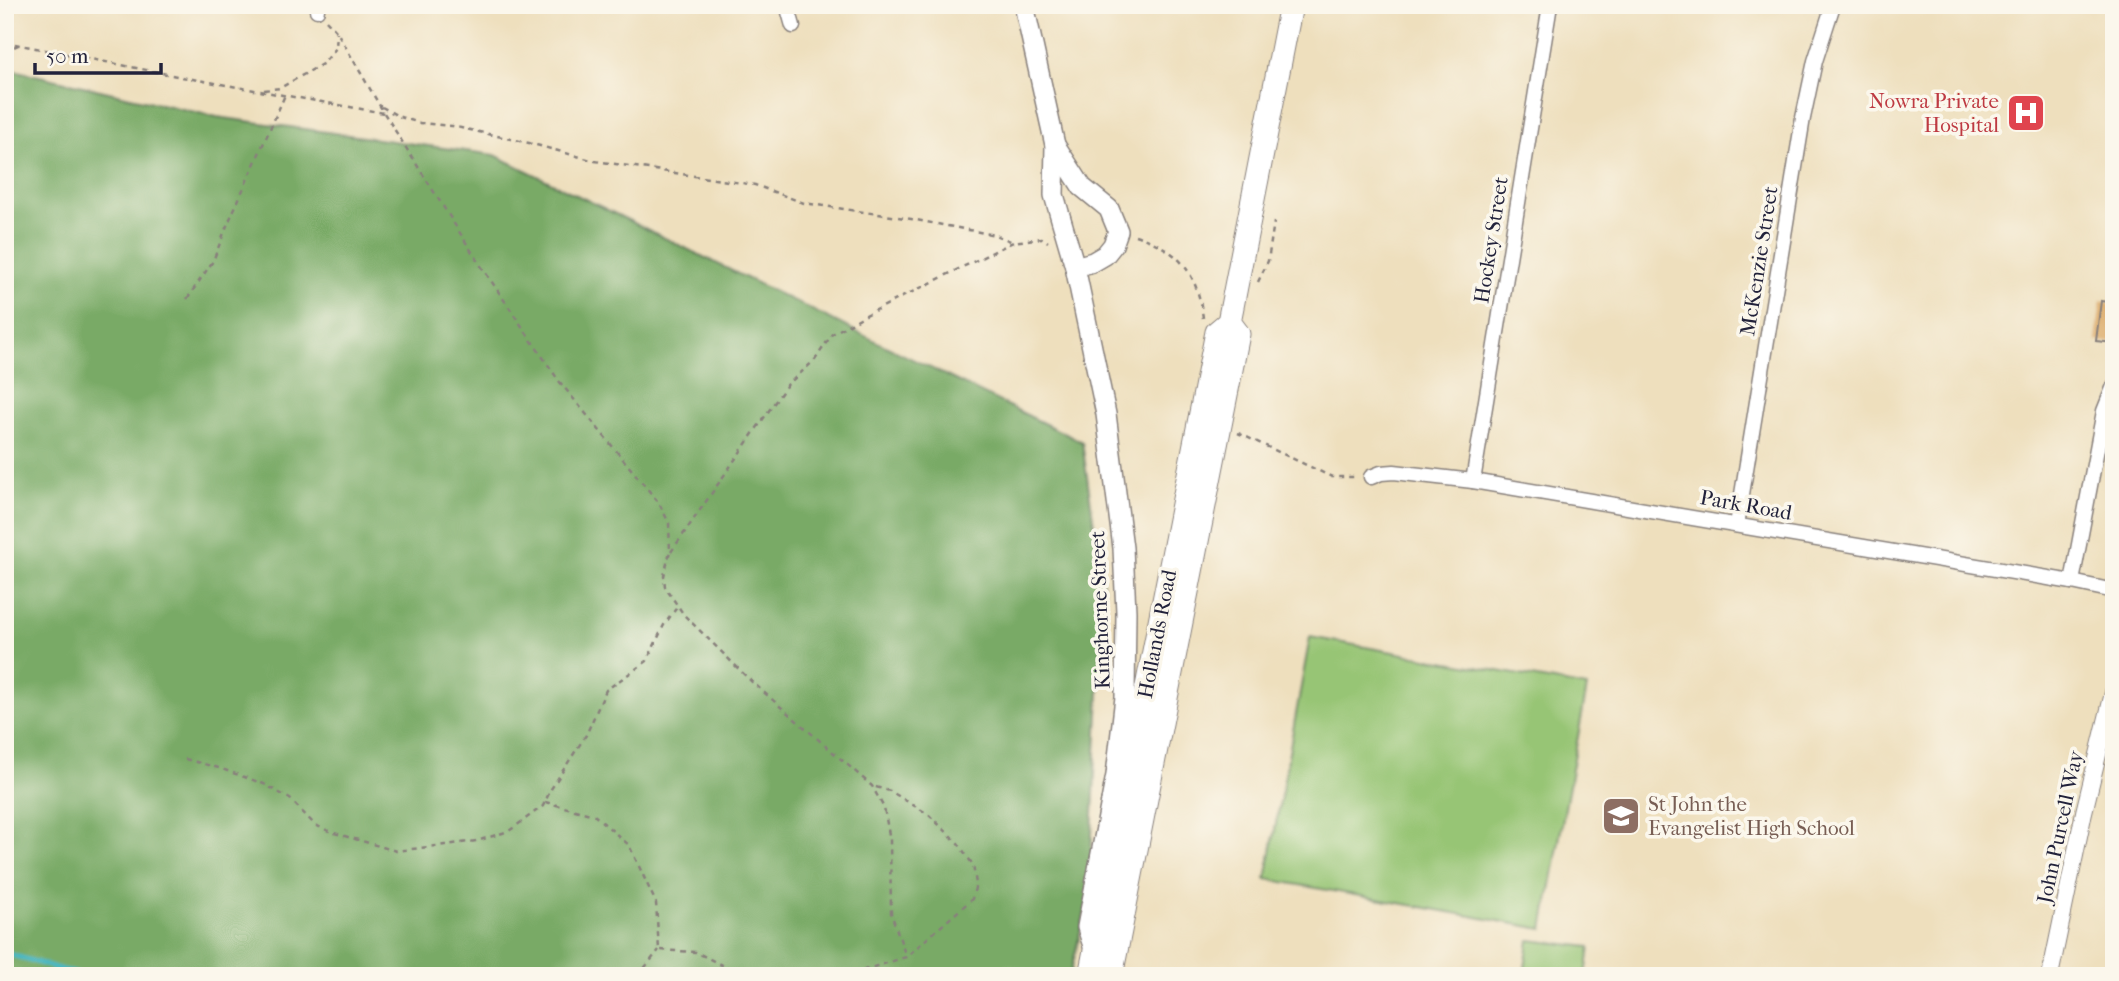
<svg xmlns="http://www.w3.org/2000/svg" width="2119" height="981" font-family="'IM FELL French Canon',serif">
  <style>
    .green { fill: #97c574; stroke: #5c7458; stroke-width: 2 }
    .forest { fill: #79aa66; stroke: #4e6650; stroke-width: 2 }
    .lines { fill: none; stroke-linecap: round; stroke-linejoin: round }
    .stream { stroke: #4ab8c4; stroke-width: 5 }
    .building { fill: #ddad6d }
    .minor-casing { stroke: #88807c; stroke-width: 17 }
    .tertiary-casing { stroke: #88807c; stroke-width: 18 }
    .secondary-casing { stroke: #88807c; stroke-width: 22 }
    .trunk-casing { stroke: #88807c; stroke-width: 25 }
    .path { stroke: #88807c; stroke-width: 2.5; stroke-dasharray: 5 5; stroke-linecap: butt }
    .minor { stroke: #fff; stroke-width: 14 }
    .tertiary { stroke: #fff; stroke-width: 16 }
    .secondary { stroke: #fff; stroke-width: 19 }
    .trunk { stroke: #fff; stroke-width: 23 }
    .labels { text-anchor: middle; stroke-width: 7; stroke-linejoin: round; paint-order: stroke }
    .health-label { font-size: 21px; fill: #be3a42; stroke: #fbf7ec; text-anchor: end }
    .street-label { font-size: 21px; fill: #22223b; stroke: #fbf7ec }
    .education-label { font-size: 21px; fill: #785e54; stroke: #fbf7ec; text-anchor: start }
  </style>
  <rect width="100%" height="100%" fill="#fbf7ec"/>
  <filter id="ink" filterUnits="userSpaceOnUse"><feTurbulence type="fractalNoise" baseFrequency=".0143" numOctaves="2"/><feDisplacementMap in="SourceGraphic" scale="14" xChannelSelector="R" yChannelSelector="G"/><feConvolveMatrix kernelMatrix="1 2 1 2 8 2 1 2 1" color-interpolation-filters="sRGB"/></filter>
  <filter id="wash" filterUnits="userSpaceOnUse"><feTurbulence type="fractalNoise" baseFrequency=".00686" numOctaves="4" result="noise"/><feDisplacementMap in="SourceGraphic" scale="28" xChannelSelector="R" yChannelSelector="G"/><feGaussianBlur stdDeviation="1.57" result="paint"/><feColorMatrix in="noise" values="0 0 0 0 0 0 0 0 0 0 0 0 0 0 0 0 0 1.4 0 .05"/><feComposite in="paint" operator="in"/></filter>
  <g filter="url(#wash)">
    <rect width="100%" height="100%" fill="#eedfbd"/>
    <g class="green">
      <path d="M1310,637L1587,687L1543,929L1266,879Z"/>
      <path d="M1529,940L1590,947L1586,976L1524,975Z"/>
    </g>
    <path class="forest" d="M5,68L217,117L495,155L1082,442L1104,593L1089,895L1070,976H5Z"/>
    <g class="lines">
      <path class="stream" d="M5,953L83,976"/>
    </g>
    <g id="blocks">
      <path class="building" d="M2101,301L2114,303V343L2096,341Z"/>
    </g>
  </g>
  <g filter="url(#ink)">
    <use href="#blocks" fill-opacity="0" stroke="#88807c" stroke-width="2"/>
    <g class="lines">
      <defs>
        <g id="minor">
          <path d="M317,5V10"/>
          <path d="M787,5L793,26"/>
          <path d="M1371,477L1381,473L1394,472L1473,481L2072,582L2114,591"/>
          <path d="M1473,481L1550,5"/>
          <path d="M1737,525L1803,118L1815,61L1833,5"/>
          <path d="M2072,582L2104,411L2114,386"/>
        </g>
        <path id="tertiary" d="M2050,976L2084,812L2114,689"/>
        <g id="secondary">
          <path d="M1024,5L1055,145L1054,195L1075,267L1106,414L1123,548L1126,612L1125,697L1116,775L1087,927L1095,952"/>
          <path d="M1055,145L1082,187L1109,209L1118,231L1113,245L1105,255L1093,262L1075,267"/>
        </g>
        <g id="trunk">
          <path d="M1090,976L1217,332L1229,322L1291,5"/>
          <path d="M1111,976L1238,334L1229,322"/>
        </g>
      </defs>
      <use href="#minor" class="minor-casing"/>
      <use href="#tertiary" class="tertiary-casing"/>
      <use href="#secondary" class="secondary-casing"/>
      <use href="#trunk" class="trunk-casing"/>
      <g class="path">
        <path d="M326,20L337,32L384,113L479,263L559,381L659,503L669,523L670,551L664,576L665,587L684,615L752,682L872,786L884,808L890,840L891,913L906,957"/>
        <path d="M5,42L187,78L384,113"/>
        <path d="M5,51L18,45"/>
        <path d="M264,90L280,88L324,63L336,48L337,32"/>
        <path d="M382,107L400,117L420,123L452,126L529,143L595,161L755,185L804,203L911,219L995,235L1013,242"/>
        <path d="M1135,235C1179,250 1197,271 1203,318"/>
        <path d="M1258,282L1268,261L1274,222"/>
        <path d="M187,299L213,261L226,228L285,95"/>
        <path d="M1238,433L1332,477H1355"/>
        <path d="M671,552L786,386L815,360L832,334L860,318L1013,242L1042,238L1048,242"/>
        <path d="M185,759L219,768L264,784L290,799L315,825L331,832L396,851L477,841L509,831L543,806L551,789L586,735L606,690L647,661L664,625L678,606"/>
        <path d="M545,802L594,815L629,845L656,903L659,950L696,952L743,976"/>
        <path d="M638,976L659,950"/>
        <path d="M844,976L906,957L972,899L976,884L973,865L958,843L928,814L890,791L872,786"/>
      </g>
      <use href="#minor" class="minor"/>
      <use href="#tertiary" class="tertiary"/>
      <use href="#secondary" class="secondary"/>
      <use href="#trunk" class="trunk"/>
    </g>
  </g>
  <defs>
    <symbol id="hospital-square" viewBox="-11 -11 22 22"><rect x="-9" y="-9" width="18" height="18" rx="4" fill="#e0444e" stroke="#fbf7ec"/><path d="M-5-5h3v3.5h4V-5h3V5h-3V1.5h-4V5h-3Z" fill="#fff"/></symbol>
    <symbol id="school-square" viewBox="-11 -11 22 22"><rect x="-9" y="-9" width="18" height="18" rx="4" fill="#8d6e63" stroke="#fbf7ec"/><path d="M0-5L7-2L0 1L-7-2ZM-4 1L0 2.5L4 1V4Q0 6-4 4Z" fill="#fff"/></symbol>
  </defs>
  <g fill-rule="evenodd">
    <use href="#hospital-square" x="2004" y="91" width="44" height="44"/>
    <use href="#school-square" x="1599" y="794" width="44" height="44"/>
  </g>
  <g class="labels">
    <g class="health-label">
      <text x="1999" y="108">Nowra Private<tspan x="1999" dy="24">Hospital</tspan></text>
    </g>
    <g class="street-label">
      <text transform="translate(1491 240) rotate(-81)" y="7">Hockey Street</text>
      <text transform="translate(1759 261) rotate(-81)" y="7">McKenzie Street</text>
      <text transform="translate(1746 505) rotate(10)" y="7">Park Road</text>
      <text transform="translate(1100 610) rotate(-92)" y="7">Kinghorne Street</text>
      <text transform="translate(1157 634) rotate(-79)" y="7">Hollands Road</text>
      <text transform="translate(2060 827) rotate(-78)" y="7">John Purcell Way</text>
    </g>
    <g class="education-label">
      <text x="1648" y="811">St John the<tspan x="1648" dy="24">Evangelist High School</tspan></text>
    </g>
  </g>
  <rect width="2119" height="981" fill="none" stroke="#fbf7ec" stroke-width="28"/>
  <path d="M35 63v10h126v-10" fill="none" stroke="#22223b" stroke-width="3.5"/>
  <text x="46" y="63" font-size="21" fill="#22223b" stroke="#fbf7ec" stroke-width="5" paint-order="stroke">50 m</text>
</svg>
